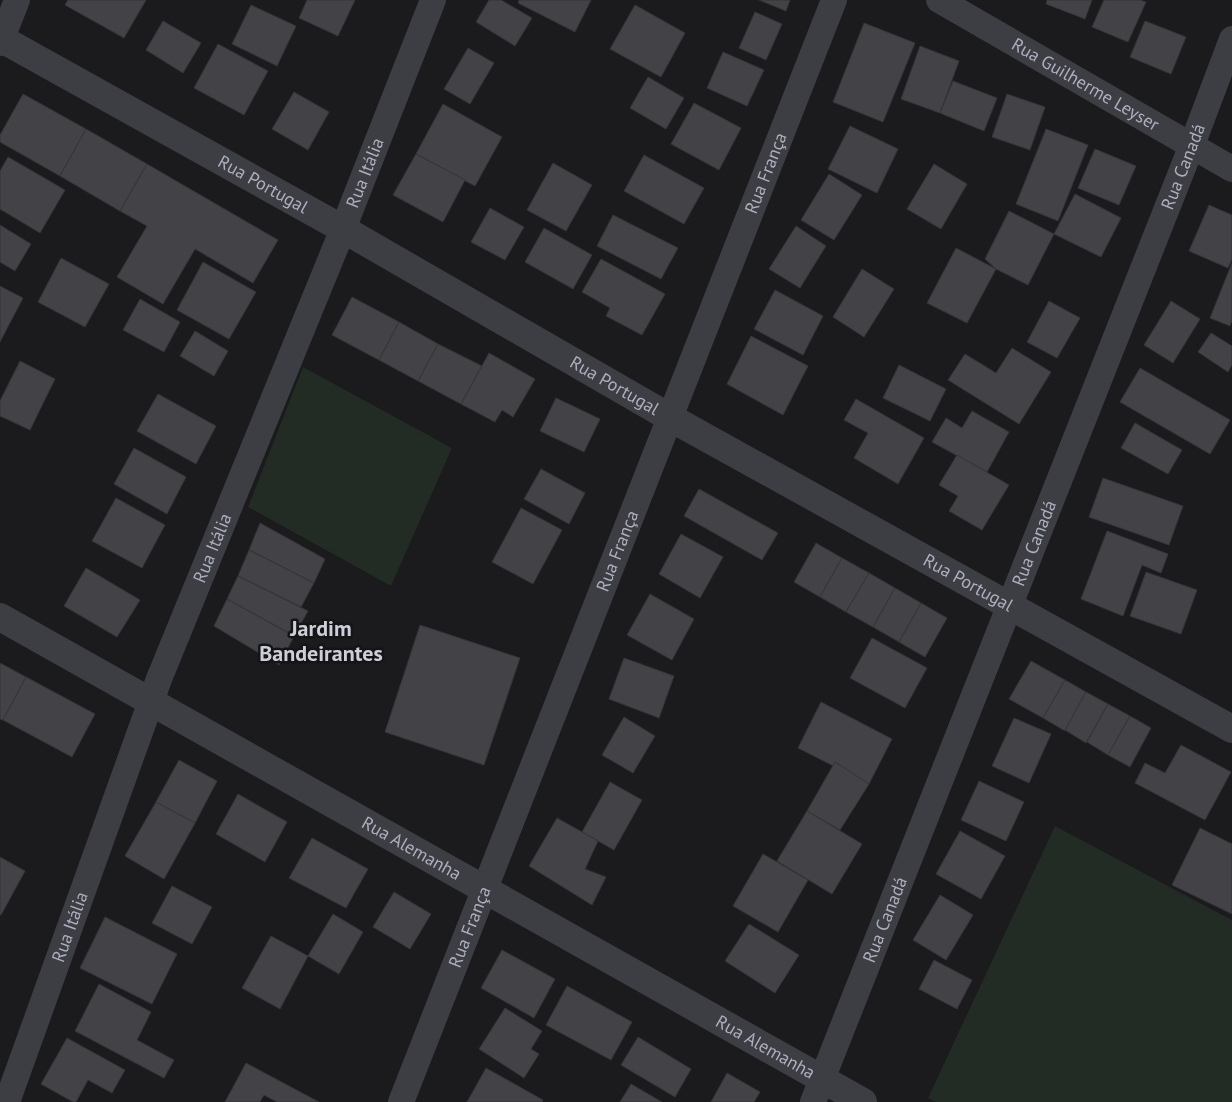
<svg xmlns="http://www.w3.org/2000/svg" width="1232" height="1102" font-family="'PT Sans',sans-serif">
  <style>
    .green { fill: #222b24 }
    .building { fill: #424247; stroke: #353439 }
    .lines { fill: none; stroke-linecap: round; stroke-linejoin: round }
    .minor { stroke: #3d3d44; stroke-width: 26 }
    .tertiary { stroke: #3d3d44; stroke-width: 28 }
    .labels { text-anchor: middle; stroke-width: 5; stroke-linejoin: round; paint-order: stroke }
    .street-label { font-size: 18px; fill: #acafbd; stroke: #151518 }
    .district-label { font-size: 22px; font-weight: bold; fill: #cdcfd8; stroke: #151518 }
  </style>
  <rect width="100%" height="100%" fill="#1b1a1d"/>
  <g class="green">
    <path d="M303,367L452,448L391,586L248,507Z"/>
    <path d="M1055,826L1232,920V1102H936L928,1098Z"/>
  </g>
  <g class="building">
    <path d="M68,0H146L124,38L65,5Z"/>
    <path d="M307,0H355L338,36L299,18Z"/>
    <path d="M489,0H501L532,18L515,46L476,22Z"/>
    <path d="M519,0H591L575,32L518,3Z"/>
    <path d="M759,0H790L786,11Z"/>
    <path d="M1047,0H1092L1085,19L1046,4Z"/>
    <path d="M1104,0H1140L1146,2L1128,42L1092,27Z"/>
    <path d="M251,5L296,26L277,66L232,44Z"/>
    <path d="M635,5L685,33L661,77L610,49Z"/>
    <path d="M755,12L782,24L766,60L739,48Z"/>
    <path d="M163,21L201,43L183,73L146,50Z"/>
    <path d="M1145,21L1186,37L1171,74L1130,57Z"/>
    <path d="M864,23L915,43L883,122L833,102Z"/>
    <path d="M218,44L268,71L244,115L194,88Z"/>
    <path d="M920,46L959,61L940,113L901,99Z"/>
    <path d="M468,48L494,63L470,104L444,89Z"/>
    <path d="M723,52L764,70L747,106L707,88Z"/>
    <path d="M648,77L684,98L666,129L630,108Z"/>
    <path d="M953,81L997,98L984,131L940,113Z"/>
    <path d="M294,92L329,112L308,150L272,129Z"/>
    <path d="M23,94L86,129L60,176L0,142V135Z"/>
    <path d="M1007,94L1045,107L1030,150L992,137Z"/>
    <path d="M694,103L741,128L719,170L671,144Z"/>
    <path d="M443,104L502,137L475,186L416,154Z"/>
    <path d="M850,126L898,149L877,193L828,169Z"/>
    <path d="M86,129L147,164L120,211L60,176Z"/>
    <path d="M1046,129L1088,145L1058,221L1016,204Z"/>
    <path d="M1095,149L1136,166L1119,205L1078,188Z"/>
    <path d="M416,154L465,180L443,222L393,195Z"/>
    <path d="M644,155L704,188L684,224L624,191Z"/>
    <path d="M8,157L65,190L40,233L0,209V171Z"/>
    <path d="M553,163L592,185L566,231L527,210Z"/>
    <path d="M147,164L278,240L253,283L195,249L163,304L117,277L147,226L120,211Z"/>
    <path d="M934,164L967,184L941,229L907,209Z"/>
    <path d="M829,174L862,195L834,240L801,220Z"/>
    <path d="M1075,194L1121,218L1101,257L1054,234Z"/>
    <path d="M1209,205L1232,215V259L1228,268L1189,251Z"/>
    <path d="M490,208L524,227L505,260L471,242Z"/>
    <path d="M1009,211L1054,234L1028,285L996,269L985,259Z"/>
    <path d="M613,215L678,248L661,279L597,246Z"/>
    <path d="M0,225L31,244L15,271L0,262Z"/>
    <path d="M796,226L826,246L800,288L769,269Z"/>
    <path d="M544,228L592,255L573,289L525,262Z"/>
    <path d="M956,248L996,269L967,323L927,303Z"/>
    <path d="M61,258L109,284L85,327L38,302Z"/>
    <path d="M601,259L665,294L642,335L606,316L610,308L582,292Z"/>
    <path d="M203,262L256,292L229,339L177,310Z"/>
    <path d="M1232,263V320L1230,326L1210,318Z"/>
    <path d="M862,269L894,289L864,337L833,317Z"/>
    <path d="M0,286L23,298L0,342Z"/>
    <path d="M775,290L823,316L803,355L754,329Z"/>
    <path d="M352,297L399,322L379,360L332,335Z"/>
    <path d="M140,299L180,322L164,352L123,330Z"/>
    <path d="M1049,301L1080,318L1057,358L1027,342Z"/>
    <path d="M1171,301L1200,319L1173,363L1144,345Z"/>
    <path d="M399,322L438,344L418,381L379,360Z"/>
    <path d="M195,331L228,351L214,376L180,356Z"/>
    <path d="M1211,333L1232,346V365L1228,372L1198,352Z"/>
    <path d="M751,336L808,366L783,415L727,384Z"/>
    <path d="M438,344L482,366L461,404L418,381Z"/>
    <path d="M1012,348L1051,372L1019,424L948,380L965,354L996,373Z"/>
    <path d="M489,353L535,379L513,417L502,410L495,422L461,404Z"/>
    <path d="M20,361L55,379L30,430L0,416V401Z"/>
    <path d="M899,365L946,389L930,421L883,398Z"/>
    <path d="M1140,368L1230,420L1210,454L1120,402Z"/>
    <path d="M158,394L216,426L196,464L137,431Z"/>
    <path d="M556,398L600,419L584,452L540,431Z"/>
    <path d="M856,399L924,438L898,484L854,458L868,433L844,420Z"/>
    <path d="M972,411L1009,432L987,472L932,442L946,418L962,428Z"/>
    <path d="M1135,423L1182,450L1168,474L1121,448Z"/>
    <path d="M134,448L186,477L167,514L114,484Z"/>
    <path d="M957,455L1009,485L982,530L949,511L958,496L939,485Z"/>
    <path d="M541,469L585,493L569,524L524,499Z"/>
    <path d="M1103,478L1183,506L1169,545L1089,517Z"/>
    <path d="M699,489L778,533L762,560L684,516Z"/>
    <path d="M116,498L165,525L142,568L92,541Z"/>
    <path d="M521,508L562,530L533,584L492,562Z"/>
    <path d="M260,523L325,559L314,583L249,550Z"/>
    <path d="M1107,531L1168,554L1161,573L1142,565L1123,616L1081,599Z"/>
    <path d="M681,534L723,557L700,598L659,574Z"/>
    <path d="M816,543L842,558L820,597L794,582Z"/>
    <path d="M249,550L314,583L301,607L238,576Z"/>
    <path d="M842,558L869,573L846,612L820,597Z"/>
    <path d="M86,568L140,600L117,637L64,606Z"/>
    <path d="M1146,572L1197,590L1181,634L1130,616Z"/>
    <path d="M869,573L895,588L873,627L846,612Z"/>
    <path d="M238,576L308,611L294,636L227,599Z"/>
    <path d="M895,588L921,603L899,642L873,627Z"/>
    <path d="M650,594L694,619L672,660L627,635Z"/>
    <path d="M227,599L294,636L279,665L214,626Z"/>
    <path d="M921,603L947,618L925,657L899,642Z"/>
    <path d="M420,625L520,658L484,765L385,732Z"/>
    <path d="M872,638L927,668L905,708L850,678Z"/>
    <path d="M624,658L674,676L659,718L609,699Z"/>
    <path d="M1031,661L1065,680L1043,718L1009,699Z"/>
    <path d="M0,663L26,677L3,720L0,719Z"/>
    <path d="M26,677L95,714L72,757L3,720Z"/>
    <path d="M1065,680L1086,692L1065,731L1043,718Z"/>
    <path d="M1086,692L1108,704L1086,743L1065,730Z"/>
    <path d="M821,702L892,739L869,784L798,748Z"/>
    <path d="M1108,704L1130,716L1108,755L1087,742Z"/>
    <path d="M1130,716L1151,728L1130,767L1108,755Z"/>
    <path d="M624,717L655,736L633,773L602,755Z"/>
    <path d="M1014,718L1051,734L1029,783L992,766Z"/>
    <path d="M1181,745L1231,772L1205,820L1135,783L1145,763L1165,773Z"/>
    <path d="M179,760L217,781L195,823L156,802Z"/>
    <path d="M835,762L869,784L840,830L807,811Z"/>
    <path d="M979,781L1024,802L1006,841L961,820Z"/>
    <path d="M610,782L642,800L614,850L582,832Z"/>
    <path d="M238,794L287,822L265,862L216,834Z"/>
    <path d="M156,802L195,823L164,879L125,856Z"/>
    <path d="M807,811L862,844L832,894L777,861Z"/>
    <path d="M557,818L598,841L585,869L606,877L592,905L529,866Z"/>
    <path d="M1200,828L1232,844V914L1172,885Z"/>
    <path d="M960,831L1005,856L981,899L936,874Z"/>
    <path d="M312,838L368,869L346,908L289,878Z"/>
    <path d="M763,854L808,880L778,932L733,906Z"/>
    <path d="M0,857L25,871L1,915H0Z"/>
    <path d="M172,886L212,907L192,944L152,923Z"/>
    <path d="M394,892L431,914L410,949L373,927Z"/>
    <path d="M940,895L973,915L946,960L913,940Z"/>
    <path d="M333,914L363,932L339,974L308,956Z"/>
    <path d="M105,917L177,954L152,1004L80,968Z"/>
    <path d="M749,924L799,955L775,993L725,961Z"/>
    <path d="M271,936L308,956L280,1009L242,988Z"/>
    <path d="M502,950L555,979L534,1018L481,988Z"/>
    <path d="M934,960L972,980L957,1009L919,989Z"/>
    <path d="M99,984L151,1012L137,1040L174,1060L164,1078L75,1031Z"/>
    <path d="M567,986L632,1022L611,1060L546,1025Z"/>
    <path d="M505,1008L542,1031L531,1049L539,1054L524,1078L479,1049Z"/>
    <path d="M638,1037L691,1069L675,1097L621,1065Z"/>
    <path d="M67,1038L125,1070L112,1093L88,1080L76,1102H73L41,1084Z"/>
    <path d="M246,1063L319,1102H277L264,1095L260,1102H225Z"/>
    <path d="M486,1068L543,1100L542,1102H467Z"/>
    <path d="M727,1073L760,1092L754,1102H711Z"/>
    <path d="M631,1084L662,1102H620Z"/>
  </g>
  <g class="lines">
    <g class="minor">
      <path id="s1" d="M939,0L1232,169"/>
      <path d="M0,43L17,0"/>
      <path id="s2" d="M7,1102L159,679L343,229L433,0"/>
      <path id="s3" d="M401,1102L834,0"/>
      <path id="s4" d="M813,1102L1192,145L1232,39"/>
    </g>
    <g class="tertiary">
      <path id="s5" d="M0,38L343,229L669,417L1232,729"/>
      <path id="s6" d="M0,617L863,1102"/>
    </g>
  </g>
  <g class="labels">
    <g class="street-label">
      <text dy="6" stroke="none"><textPath href="#s1" startOffset="169">Rua Guilherme Leyser</textPath></text>
      <text dy="6" stroke="none"><textPath href="#s4" startOffset="1006">Rua Canadá</textPath></text>
      <text dy="6" stroke="none"><textPath href="#s2" startOffset="996">Rua Itália</textPath></text>
      <text dy="6" stroke="none"><textPath href="#s3" startOffset="998">Rua França</textPath></text>
      <text dy="6" stroke="none"><textPath href="#s5" startOffset="301">Rua Portugal</textPath></text>
      <text dy="6" stroke="none"><textPath href="#s5" startOffset="706">Rua Portugal</textPath></text>
      <text dy="6" stroke="none"><textPath href="#s4" startOffset="601">Rua Canadá</textPath></text>
      <text dy="6" stroke="none"><textPath href="#s2" startOffset="591">Rua Itália</textPath></text>
      <text dy="6" stroke="none"><textPath href="#s3" startOffset="592">Rua França</textPath></text>
      <text dy="6" stroke="none"><textPath href="#s5" startOffset="1111">Rua Portugal</textPath></text>
      <text dy="6" stroke="none"><textPath href="#s6" startOffset="472">Rua Alemanha</textPath></text>
      <text dy="6" stroke="none"><textPath href="#s4" startOffset="196">Rua Canadá</textPath></text>
      <text dy="6" stroke="none"><textPath href="#s2" startOffset="186">Rua Itália</textPath></text>
      <text dy="6" stroke="none"><textPath href="#s3" startOffset="188">Rua França</textPath></text>
      <text dy="6" stroke="none"><textPath href="#s6" startOffset="878">Rua Alemanha</textPath></text>
    </g>
    <g class="district-label">
      <text x="321" y="636">Jardim<tspan x="321" dy="25">Bandeirantes</tspan></text>
    </g>
  </g>
</svg>
